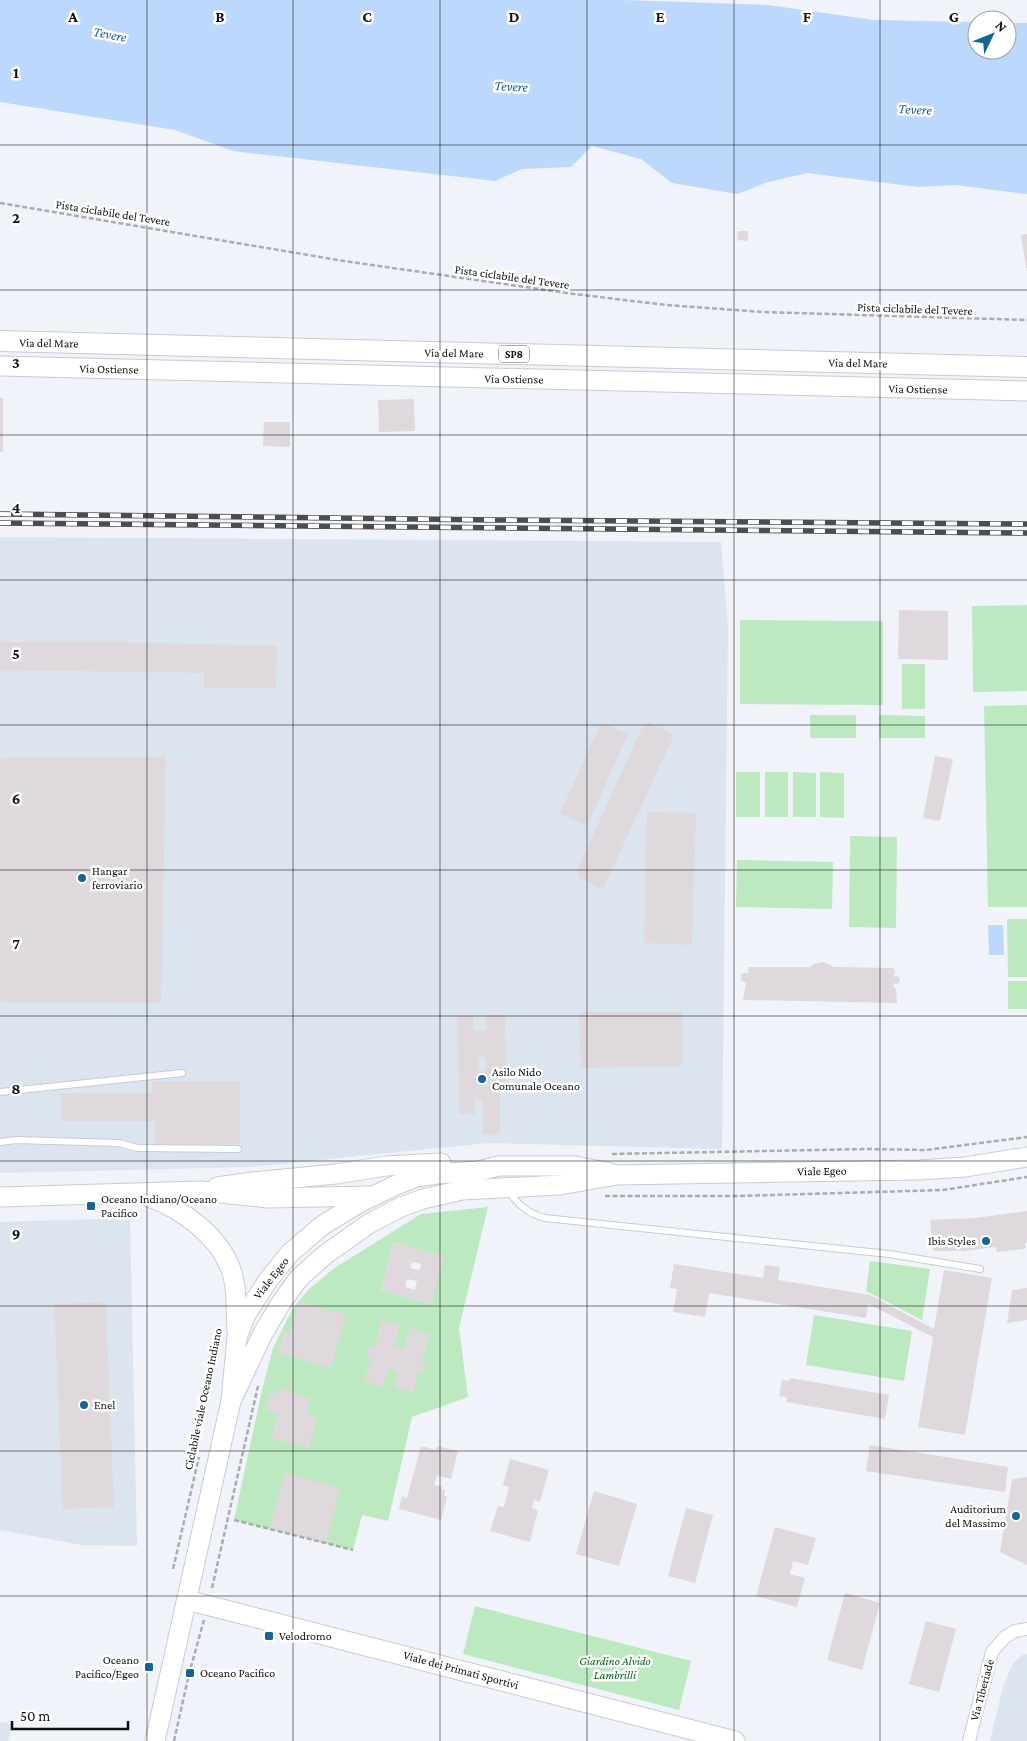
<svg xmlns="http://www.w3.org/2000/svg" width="1027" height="1741" font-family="'Crimson Pro',serif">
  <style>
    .built { fill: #dce4f0 }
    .green { fill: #bde9c0; fill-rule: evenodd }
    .water { fill: #bdd8fd }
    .building { fill: #dfd9de; fill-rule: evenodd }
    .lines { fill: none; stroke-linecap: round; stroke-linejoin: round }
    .lane-casing { stroke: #c8cbd1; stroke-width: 8 }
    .street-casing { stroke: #c8cbd1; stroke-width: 14 }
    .secondary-casing { stroke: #c8cbd1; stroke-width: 21 }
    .primary-casing { stroke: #c8cbd1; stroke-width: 22 }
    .path { stroke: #a9acb0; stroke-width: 2.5; stroke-dasharray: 5 2.5; stroke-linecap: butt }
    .lane { stroke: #fff; stroke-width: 6 }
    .street { stroke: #fff; stroke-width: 12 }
    .secondary { stroke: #fff; stroke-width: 19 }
    .primary { stroke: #fff; stroke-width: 20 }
    .rail-casing { stroke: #4c4d51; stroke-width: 5.5 }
    .rail { stroke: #fff; stroke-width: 4; stroke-dasharray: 11; stroke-linecap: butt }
    .grid { fill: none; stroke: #0f1012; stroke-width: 1; stroke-opacity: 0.55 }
    .poi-dot { fill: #186396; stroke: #fff; stroke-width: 2 }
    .labels { text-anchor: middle; stroke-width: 5; stroke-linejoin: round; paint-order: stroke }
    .shield { fill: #fff; stroke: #575859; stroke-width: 1 }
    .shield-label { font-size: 11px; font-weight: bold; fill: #0f1012 }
    .street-label { font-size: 12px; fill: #0f1012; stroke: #fff }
    .poi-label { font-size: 12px; fill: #0f1012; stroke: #fff; text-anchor: start }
    .park-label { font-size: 12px; font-style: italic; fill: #036221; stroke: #fff }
    .water-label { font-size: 14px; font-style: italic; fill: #1c579c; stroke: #fff }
    .grid-label { font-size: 16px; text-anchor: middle; font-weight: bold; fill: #0f1012; stroke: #fff; stroke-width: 5; stroke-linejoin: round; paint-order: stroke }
  </style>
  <rect width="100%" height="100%" fill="#f0f3f9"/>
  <g class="built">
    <path d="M0,537L721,542L728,626L722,1149L488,1143L251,1167L0,1173Z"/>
    <path d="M130,1218L137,1546L82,1545L0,1530V1222Z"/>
    <path d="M1027,1654V1741H990L1003,1687L1013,1663L1022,1655Z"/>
    <path d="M0,1722L13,1724L8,1741H0Z"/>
  </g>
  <g class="green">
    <path d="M1027,605V691L973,692L972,606Z"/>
    <path d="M740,620L883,621V705L740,704Z"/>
    <rect x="902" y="664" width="23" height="45"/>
    <path d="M1027,705V907H988L984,706Z"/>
    <rect x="810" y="715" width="46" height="23"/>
    <path d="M879,715L925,716V738H879Z"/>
    <rect x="736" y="772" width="24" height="45"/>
    <rect x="765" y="772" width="23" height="45"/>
    <path d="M793,772L816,773V817H793Z"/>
    <path d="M820,772L844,773V818L820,817Z"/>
    <path d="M850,836L897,837L896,928L849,927Z"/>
    <path d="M737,860L833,862L832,909L736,907Z"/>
    <path d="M1007,919H1027V977H1008Z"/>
    <rect x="1008" y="981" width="19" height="28"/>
    <path d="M488,1207L459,1328L468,1397L412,1417L388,1521L362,1515L353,1550L234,1520L262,1390L273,1348L292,1310L308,1290L333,1269L421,1214ZM394,1243L443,1256L431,1304L381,1290Z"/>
    <path d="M870,1261L930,1269L922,1320L866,1291Z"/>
    <path d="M814,1315L912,1331L904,1381L806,1365Z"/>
    <path d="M475,1606L691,1661L679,1710L463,1654Z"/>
  </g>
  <g class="water">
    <path d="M0,0H623L768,5L874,20L977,22V50H1007V23H1027V194L955,185L918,187L807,173L765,183L737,194L672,183L641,159L592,146L571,167L522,169L495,181L233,151L175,130L0,102Z"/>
    <path d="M988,925H1003L1004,955H989Z"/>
  </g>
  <g class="building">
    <path d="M738,231H748V241L737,240Z"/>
    <path d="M1027,234V268H1026L1021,235Z"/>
    <rect x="0" y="398" width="3" height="54"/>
    <path d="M414,399L415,431L379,432L378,400Z"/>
    <path d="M264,422H290V447L263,446Z"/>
    <path d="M899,610L948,611V660L898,659Z"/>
    <path d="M0,642H124L277,646L276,688H204V673L0,670Z"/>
    <path d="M648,722L674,735L603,889L583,880L578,877L577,870L641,730Z"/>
    <path d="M601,723L628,734L587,826L560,813Z"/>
    <path d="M935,756L953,759L940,821L923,818Z"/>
    <path d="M166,757L161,1003L0,1002V758Z"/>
    <path d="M647,812L696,813L692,945L644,943Z"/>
    <path d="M824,962L834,967L893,968L895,970L894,976L899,977L900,981L897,984L894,983V988H896L897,1003L743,1000L746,982L741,980L742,973H749L748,967H810L814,964Z"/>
    <path d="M579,1012H682V1066L581,1068Z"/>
    <path d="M485,1015H505L506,1087H500V1134H483L482,1099H475V1114H459L457,1016H473V1031L486,1030ZM479,1057H486V1071H479Z"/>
    <path d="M152,1081H240V1144L155,1145V1121H61V1093H152Z"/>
    <path d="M1027,1211V1243H1025V1249L997,1252L996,1247L965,1251H933L930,1220L975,1218Z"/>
    <path d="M393,1243L444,1256L431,1304L381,1290ZM412,1262L421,1264L420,1270L410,1268ZM407,1279L417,1281L415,1290L405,1287Z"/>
    <path d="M674,1264L763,1278L765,1265L780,1267L778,1280L870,1295L934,1329L944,1270L992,1278L965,1435L918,1427L933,1337L868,1304L866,1318L709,1293L705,1317L673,1312L677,1289L670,1288Z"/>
    <path d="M1027,1288V1320L1007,1323L1012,1290Z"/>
    <path d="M106,1302L114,1507L63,1509L54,1304Z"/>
    <path d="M299,1302L346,1315L331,1368L278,1353L284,1331L290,1333Z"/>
    <path d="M382,1320L400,1325L394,1346L404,1349L410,1328L429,1334L422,1361L426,1362L423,1373L419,1371L413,1393L394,1387L399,1372L388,1369L383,1387L364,1381L371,1358L366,1357L369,1347L374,1348Z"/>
    <path d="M790,1378L889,1395L885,1419L786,1402L787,1397L779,1396L782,1380L789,1381Z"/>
    <path d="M283,1388L291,1390L290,1393L310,1398L306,1413L317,1416L309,1448L271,1438L278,1414L265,1410L270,1394L276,1395L277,1390L282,1391Z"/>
    <path d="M870,1445L1008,1467L1005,1492L866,1471Z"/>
    <path d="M421,1446L436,1450L437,1446L458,1451L451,1479L437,1475L434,1485L442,1487L441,1489L445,1490L444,1496L447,1497L441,1520L399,1509L402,1496L407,1498Z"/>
    <path d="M510,1459L549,1470L540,1502L534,1500L532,1508L538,1510L530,1542L490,1531L498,1506L504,1507L509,1487L503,1485Z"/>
    <path d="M284,1473L340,1488L326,1543L270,1528Z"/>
    <path d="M1027,1477V1565L1000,1552L1012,1479Z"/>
    <path d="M594,1491L637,1504L619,1566L576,1554Z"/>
    <path d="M686,1508L713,1515L695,1583L668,1576Z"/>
    <path d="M775,1527L816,1538L808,1565L793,1561L790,1574L805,1578L797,1607L756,1596Z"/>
    <path d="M845,1593L880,1603L862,1670L827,1660Z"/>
    <path d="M926,1621L956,1629L939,1692L909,1684Z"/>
  </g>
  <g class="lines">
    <defs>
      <g id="lane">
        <path d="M0,1092L182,1073"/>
        <path d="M0,1142L16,1140L119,1143L137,1148L238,1149"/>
        <path d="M508,1191C518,1204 528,1214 545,1218L889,1254L980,1269"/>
      </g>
      <path id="street" d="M969,1741L992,1652L1005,1637L1015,1631L1027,1629"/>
      <g id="secondary">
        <path d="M0,366L1027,391"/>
        <path d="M217,1187L253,1182L336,1174L386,1166L441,1163"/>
        <path d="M144,1195C182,1208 226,1239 234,1281C237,1297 236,1315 237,1331"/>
        <path d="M0,1197L201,1191L268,1198L370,1196"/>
        <path d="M231,1401L262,1335L281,1303L299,1278L326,1254L370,1223L401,1207L423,1199L462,1190L560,1185L617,1175L919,1170L965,1167L1027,1157"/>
        <path d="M187,1600L735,1741"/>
        <path d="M155,1741L231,1401L237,1337L246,1314L269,1279L290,1253L323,1225L359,1203L394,1186L416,1177L437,1174L479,1171L498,1166H575L611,1173"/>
      </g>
      <path id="primary" d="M0,341L1027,367"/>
    </defs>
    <use href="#lane" class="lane-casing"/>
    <use href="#street" class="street-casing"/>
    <use href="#secondary" class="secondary-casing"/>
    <use href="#primary" class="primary-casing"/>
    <g class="path">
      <path d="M0,203L344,261L574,294L666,305L763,312L1027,320"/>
      <path d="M612,1154L867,1149L926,1150L1027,1137"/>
      <path d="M605,1196H738L943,1190L1027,1177"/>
      <path d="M234,1520L353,1550"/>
      <path d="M173,1569L199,1457"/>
      <path d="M212,1588L258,1386"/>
      <path d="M174,1741L189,1674L204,1620"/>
    </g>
    <use href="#lane" class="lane"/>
    <use href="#street" class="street"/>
    <use href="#secondary" class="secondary"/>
    <use href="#primary" class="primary"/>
    <defs>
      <g id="rail">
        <path d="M0,514L496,520L1027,524"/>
        <path d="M0,523L1027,533"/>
      </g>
    </defs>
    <use href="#rail" class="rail-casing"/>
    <use href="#rail" class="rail"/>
  </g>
  <path class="grid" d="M147,0V1741M293,0V1741M440,0V1741M587,0V1741M734,0V1741M880,0V1741M0,145H1027M0,290H1027M0,435H1027M0,580H1027M0,725H1027M0,870H1027M0,1016H1027M0,1161H1027M0,1306H1027M0,1451H1027M0,1596H1027"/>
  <g class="poi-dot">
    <circle cx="82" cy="878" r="5"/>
    <circle cx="482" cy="1079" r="5"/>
    <rect x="86" y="1201" width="10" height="10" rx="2.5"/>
    <circle cx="986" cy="1241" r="5"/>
    <circle cx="84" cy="1405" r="5"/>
    <circle cx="1016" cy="1516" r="5"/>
    <rect x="264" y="1631" width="10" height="10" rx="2.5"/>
    <rect x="144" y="1662" width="10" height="10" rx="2.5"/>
    <rect x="185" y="1668" width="10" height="10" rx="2.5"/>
  </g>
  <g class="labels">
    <rect class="shield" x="499" y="345.5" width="30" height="17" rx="4"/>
    <g class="shield-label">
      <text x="514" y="358">SP8</text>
    </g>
    <g class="street-label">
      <text transform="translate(113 213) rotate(9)" y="4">Pista ciclabile del Tevere</text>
      <text transform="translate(512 277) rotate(8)" y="4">Pista ciclabile del Tevere</text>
      <text transform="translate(915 309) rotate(2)" y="4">Pista ciclabile del Tevere</text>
      <text transform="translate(49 343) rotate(1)" y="4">Via del Mare</text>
      <text transform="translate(454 353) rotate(1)" y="4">Via del Mare</text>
      <text transform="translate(858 363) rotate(1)" y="4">Via del Mare</text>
      <text transform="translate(109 369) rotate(1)" y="4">Via Ostiense</text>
      <text transform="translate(514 379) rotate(1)" y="4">Via Ostiense</text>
      <text transform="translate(918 389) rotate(1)" y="4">Via Ostiense</text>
      <text transform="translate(822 1171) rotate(-1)" y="4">Viale Egeo</text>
      <text transform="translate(271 1278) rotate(-52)" y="4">Viale Egeo</text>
      <text transform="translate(203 1399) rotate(-78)" y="4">Ciclabile viale Oceano Indiano</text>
      <text transform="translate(461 1670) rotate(15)" y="4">Viale dei Primati Sportivi</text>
      <text transform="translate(982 1690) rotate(-75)" y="4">Via Tiberiade</text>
    </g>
    <g class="poi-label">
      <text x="92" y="875">Hangar<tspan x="92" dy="14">ferroviario</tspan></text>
      <text x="492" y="1076">Asilo Nido<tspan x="492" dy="14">Comunale Oceano</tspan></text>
      <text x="101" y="1203">Oceano Indiano/Oceano<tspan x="101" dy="14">Pacifico</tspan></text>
      <text x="976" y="1245" text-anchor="end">Ibis Styles</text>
      <text x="94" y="1409">Enel</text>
      <text x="1006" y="1513" text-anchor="end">Auditorium<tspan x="1006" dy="14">del Massimo</tspan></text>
      <text x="279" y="1640">Velodromo</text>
      <text x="139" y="1664" text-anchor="end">Oceano<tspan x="139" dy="14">Pacifico/Egeo</tspan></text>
      <text x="200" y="1677">Oceano Pacifico</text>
    </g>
    <g class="park-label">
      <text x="615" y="1665">Giardino Alvido<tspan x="615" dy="14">Lambrilli</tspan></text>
    </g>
    <g class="water-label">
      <text transform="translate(110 34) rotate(11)" y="5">Tevere</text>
      <text transform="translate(511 86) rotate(3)" y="5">Tevere</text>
      <text transform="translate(915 109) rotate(3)" y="5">Tevere</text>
    </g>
  </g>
  <g class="grid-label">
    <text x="73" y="22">A</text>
    <text x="220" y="22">B</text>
    <text x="367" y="22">C</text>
    <text x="514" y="22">D</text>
    <text x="660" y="22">E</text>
    <text x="807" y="22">F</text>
    <text x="954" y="22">G</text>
    <text x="16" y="78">1</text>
    <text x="16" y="223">2</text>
    <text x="16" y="368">3</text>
    <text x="16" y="513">4</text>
    <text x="16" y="659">5</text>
    <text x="16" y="804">6</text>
    <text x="16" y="949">7</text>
    <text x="16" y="1094">8</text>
    <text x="16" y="1239">9</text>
  </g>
  <g transform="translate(992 35) rotate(47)"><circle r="24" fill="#ffffff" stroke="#9f9fa0"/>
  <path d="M0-4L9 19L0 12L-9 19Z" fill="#186396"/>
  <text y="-8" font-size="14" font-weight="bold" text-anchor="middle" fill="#0f1012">N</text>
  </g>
  <path d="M12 1721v8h116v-8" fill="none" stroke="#0f1012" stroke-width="2.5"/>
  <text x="20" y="1721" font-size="15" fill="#0f1012" stroke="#ffffff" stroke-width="4" paint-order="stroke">50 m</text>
</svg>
